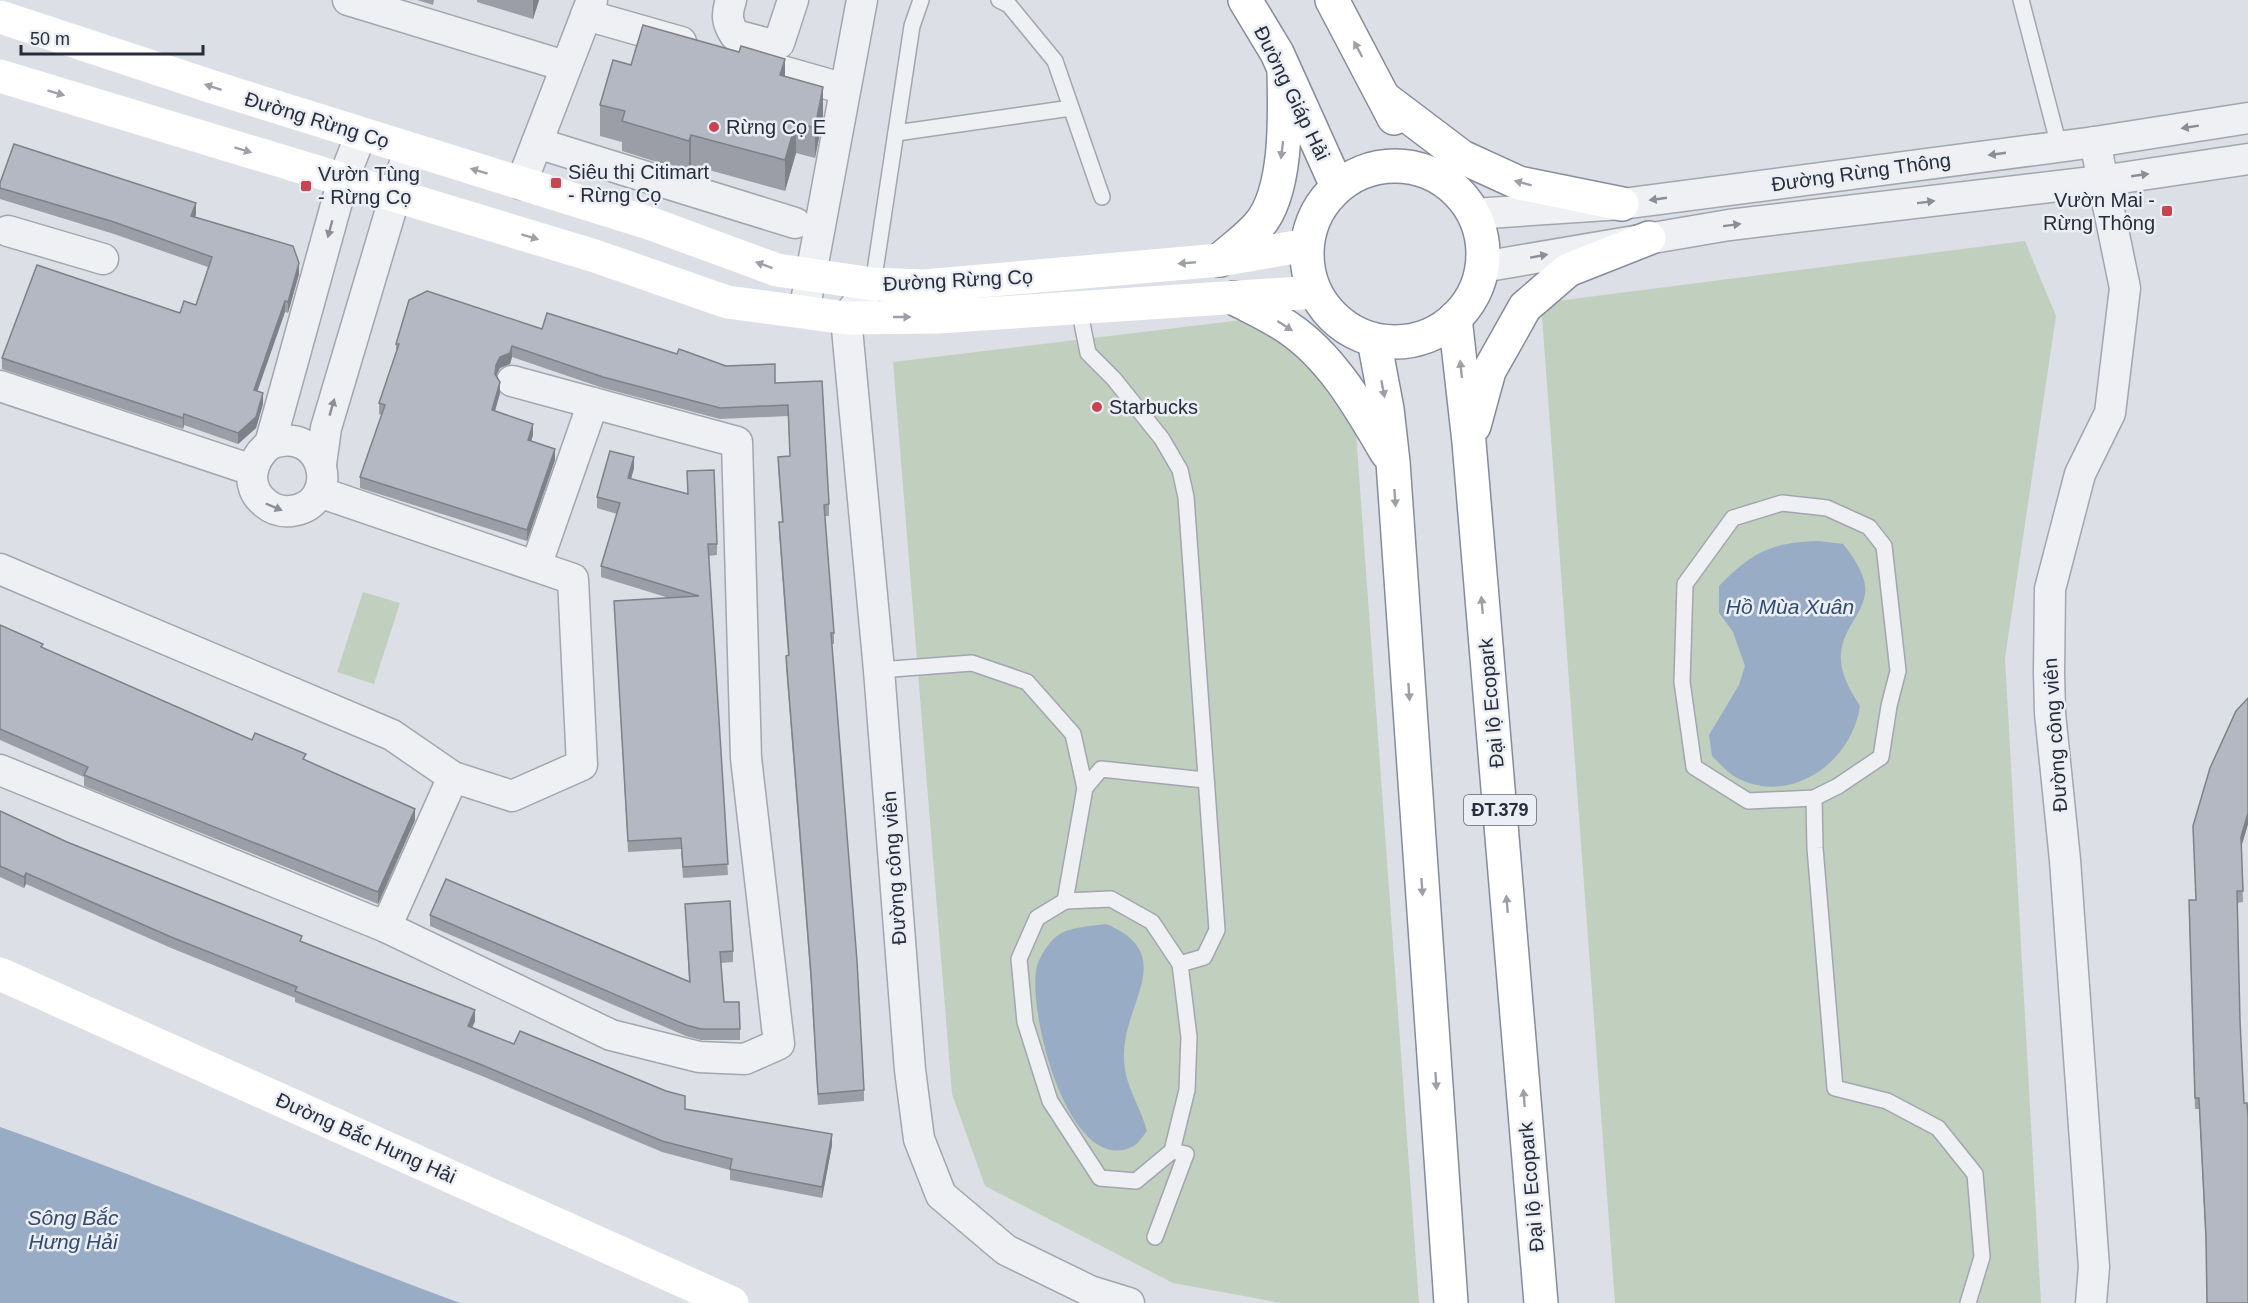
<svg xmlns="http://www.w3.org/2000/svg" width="2248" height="1303" font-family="Arial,sans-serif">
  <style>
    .green { fill: #c1cfbe }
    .water { fill: #98acc5 }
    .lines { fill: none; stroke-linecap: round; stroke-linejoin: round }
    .lane-casing { stroke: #a2a6af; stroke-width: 18 }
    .street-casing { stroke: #a2a6af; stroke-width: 33 }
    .highway-casing { stroke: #848c9c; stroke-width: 36 }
    .lane { stroke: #eff0f4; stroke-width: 15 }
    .street { stroke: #eff0f4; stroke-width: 30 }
    .secondary { stroke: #fff; stroke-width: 33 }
    .highway { stroke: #fff; stroke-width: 33 }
    .wall { fill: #9b9ea7 }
    .shaded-wall { fill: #7e8188 }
    .building { fill: #b4b8c2; stroke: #7e8188; stroke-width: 1.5 }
    .oneway { fill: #9ea0a7 }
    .oneway2 { fill: #8b8e98 }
    .poi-dot { fill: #c84451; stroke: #ebeef4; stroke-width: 2 }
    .labels { text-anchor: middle; stroke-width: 5; stroke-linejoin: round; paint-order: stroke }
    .shield { fill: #ebeef4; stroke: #626772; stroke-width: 1.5 }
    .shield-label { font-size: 18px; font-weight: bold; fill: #272d3b }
    .street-label { font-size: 20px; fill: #272d3b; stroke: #ebeef4 }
    .poi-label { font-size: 20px; fill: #272d3b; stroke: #ebeef4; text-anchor: start }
    .water-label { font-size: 21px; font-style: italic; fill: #324a6e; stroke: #ebeef4 }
  </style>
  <rect width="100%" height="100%" fill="#dcdfe6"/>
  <g class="green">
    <path d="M2025,241L2056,316L2005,658L2041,1303H1615L1541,303Z"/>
    <path d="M1242,320L1296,348L1356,433L1419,1303H1281L1173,1283L985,1186L952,1094L893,362Z"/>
    <path d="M363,592L400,603L374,684L337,672Z"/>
  </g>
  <g class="water">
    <path d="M1819,541L1843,544C1852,555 1863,571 1865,585C1867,597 1860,611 1854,620C1832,654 1840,675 1860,706C1852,762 1791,806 1737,778C1728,773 1719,763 1712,756L1709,735L1739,685L1745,666L1733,632L1719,613V586C1752,552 1772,542 1819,541Z"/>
    <path d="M1106,924C1178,954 1125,1001 1124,1053C1123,1085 1140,1104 1147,1131C1143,1136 1138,1144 1132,1147C1068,1177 1026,1008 1037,966C1040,956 1049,942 1057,936C1068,927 1092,926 1106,924Z"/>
    <path d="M0,1127C155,1182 306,1246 460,1303H0Z"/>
  </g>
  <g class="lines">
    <defs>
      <g id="lane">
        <path d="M999,0L1009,5L1055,61L1102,197"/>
        <path d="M2021,0L2059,146"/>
        <path d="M896,133L1071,108"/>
        <path d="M873,284L912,26L921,0"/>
        <path d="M1782,503L1827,508L1869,527L1884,546L1898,671L1889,706L1881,757L1838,786L1814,798L1748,801L1694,767L1682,682L1685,584L1733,518Z"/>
        <path d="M879,670L972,663L1027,682L1073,734L1085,788L1065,901L1037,918L1019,959L1025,1022L1050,1101L1100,1178L1136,1181L1172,1151L1186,1154L1155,1237"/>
        <path d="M1085,788L1101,769L1205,780"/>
        <path d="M1814,798L1815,848L1835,1088L1887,1101L1938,1128L1975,1174L1982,1257L1968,1303"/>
        <path d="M1065,901L1111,899L1152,922L1180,964L1204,957L1217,930L1186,497L1180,470L1162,439L1114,379L1088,353L1079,308"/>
        <path d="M1172,1151L1187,1090L1189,1037L1180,964"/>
      </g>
      <g id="street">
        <path d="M348,0L565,66"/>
        <path d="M731,0C726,15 727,23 735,35L769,44L779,43L793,0"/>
        <path d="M586,15L681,42"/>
        <path d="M747,61L845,89"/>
        <path d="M537,143L795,223"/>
        <path d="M521,184L592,0"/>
        <path d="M1473,214L1622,204L2095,142L2248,118"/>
        <path d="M8,231L103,259"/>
        <path d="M1482,267L1729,225L2101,181L2248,159"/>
        <path d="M873,284L846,318L879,670L910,1070L919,1139L941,1195L1006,1250L1090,1291L1129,1303"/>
        <path d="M804,312L862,0"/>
        <path d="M512,381L593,403"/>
        <path d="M0,386L252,470"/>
        <path d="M270,444C326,423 343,505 291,511C281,512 272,509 265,503C244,486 251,459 270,444L343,180L361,134"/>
        <path d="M321,464L326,428L409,149"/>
        <path d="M0,569L392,735L453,777L512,796L582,765L573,579L319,492"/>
        <path d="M0,770L386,927L453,777"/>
        <path d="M386,927L611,1035L699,1057L745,1059L779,1044L746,758L737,442L593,403L536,566"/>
        <path d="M2091,1303L2094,1267L2065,860L2050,713L2049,672L2050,589L2080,474L2110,413L2125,288L2095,142"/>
      </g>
      <g id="highway">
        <path d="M1245,0L1277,53L1337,186"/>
        <path d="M1332,0L1394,118"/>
        <path d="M1384,98L1462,157L1519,183L1622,204"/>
        <circle cx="1395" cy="254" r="88"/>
        <path d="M1220,260C1232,249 1248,238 1259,225C1288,191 1285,114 1284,71"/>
        <path d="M1234,298C1251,307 1271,316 1287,327C1332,357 1360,407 1387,453"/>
        <path d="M1455,318L1469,442L1541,1303"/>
        <path d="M1374,340L1387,409L1393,462L1451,1303"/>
        <path d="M1474,426L1489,371L1525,307L1568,270L1649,238"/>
      </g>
    </defs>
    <use href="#lane" class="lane-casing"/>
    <use href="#street" class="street-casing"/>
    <use href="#highway" class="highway-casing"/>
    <use href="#lane" class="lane"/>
    <use href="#street" class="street"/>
    <g class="secondary">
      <path d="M0,17L219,89L652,224L777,270L873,284L924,286L1220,260L1307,245"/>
      <path d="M0,76L595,256L727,302L846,318L938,317L1315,292"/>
      <path d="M0,974L732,1303"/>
    </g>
    <use href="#highway" class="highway"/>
  </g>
  <g class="wall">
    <path d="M417,0H434L433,5Z"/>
    <path d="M477,0H539L533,19L477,2Z"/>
    <path d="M631,65L785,77L823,118L815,158L796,153L785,191L691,165L689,172L622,151V142L600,136V105Z"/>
    <path d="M0,183L196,214L195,217L299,274L288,313L285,312L257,391L263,404L256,428L238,444L184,425L183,429L2,369V358L180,313L196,305L208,267L114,234L0,199Z"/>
    <path d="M542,329L677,354L775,383L822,381L829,504V516H825L834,633V644H832L864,1090V1101L818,1105L811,985L786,667V656H788L779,533V522H782L778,468V457L790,456L788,416L720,419L603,388L512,357L510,364L500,368L496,375L500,393L495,411L533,435L531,441L555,460L527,541L360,488V477L382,415L379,414V403L396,352V344Z"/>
    <path d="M634,468L631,479L688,494L687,471L717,544V555L709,556L728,875L683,878L681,849L628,852L614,601L669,598L601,577V566L617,514L597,508V497Z"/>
    <path d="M0,625L43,648L252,740L306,760L415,820L378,904L84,786V777L0,740Z"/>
    <path d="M2248,698V824L2241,846L2243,902L2237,903L2206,1248L2199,1109H2195L2189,911L2196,900L2193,826Z"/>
    <path d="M0,811L67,842L302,942L475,1021L472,1027L514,1044L685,1109L832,1145L822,1198L730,1180V1170L662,1152L482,1076L295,1002V998L171,948L26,884L24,888L0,877Z"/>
    <path d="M685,904L733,951V962L721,963L724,1002L740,1029V1040H701L686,1036L430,926V915L689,982Z"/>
  </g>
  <g class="shaded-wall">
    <path d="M533,0H539L533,19Z"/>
    <path d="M785,59V90L780,75Z"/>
    <path d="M823,87V118L815,158V128Z"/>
    <path d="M796,122V153L785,191V160Z"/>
    <path d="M691,135V165L689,172V141Z"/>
    <path d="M196,203V214L191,227V216Z"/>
    <path d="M299,263V274L288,313V302Z"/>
    <path d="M285,301V312L254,401V390Z"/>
    <path d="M512,346V357L510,364L500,368L496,376V365L500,357Z"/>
    <path d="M500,382V393L492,421V410Z"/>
    <path d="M263,393V404L256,428L238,444V433Z"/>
    <path d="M184,414V425L183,429V418Z"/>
    <path d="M533,424V435L528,451V440Z"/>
    <path d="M555,449V460L527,541V530Z"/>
    <path d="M634,457V468L628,489V478Z"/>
    <path d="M415,809V820L378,904V892Z"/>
    <path d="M2248,813V824L2241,848V837Z"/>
    <path d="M26,873V884L24,888V877Z"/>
    <path d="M475,1010V1021L468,1037V1026Z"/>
    <path d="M832,1134V1145L822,1198V1187Z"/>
  </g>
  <g class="building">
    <path d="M643,25L739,52L741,46L785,59L780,75L823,87L815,128L796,122L785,160L691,135L689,141L622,121L625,111L600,105L613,60L631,65Z"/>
    <path d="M14,144L196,203L191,216L293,246L299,263L288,302L285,301L254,390L263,393L256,417L238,433L184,414L183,418L2,358L37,265L180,313L184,301L196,305L212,257L114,222L0,188V183Z"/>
    <path d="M427,291L542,329L547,313L677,354L679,349L726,366L775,364V383L822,381L829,504L824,505L834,633H831L857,961L864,1090L818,1094L811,974L786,656L789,655L779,522H783L778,457L790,456L788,405L720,408L603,377L512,346L510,353L500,357L496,365L495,374L500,382L492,410L533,424L528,440L555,449L527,530L360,477L385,405L379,403L399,344H396L409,300Z"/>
    <path d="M610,451L634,457L628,478L688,494L687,471L714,470L717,544H708L728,864L683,867L681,838L628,841L614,601L699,596L601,566L620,503L597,497Z"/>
    <path d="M0,625L43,644L41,647L252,740L255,733L306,754L303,759L415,809L378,892L84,775L88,767L0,729Z"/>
    <path d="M2248,698V813L2241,837L2243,891H2237L2240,1021L2244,1103H2247L2248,1117V1303H2207L2206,1237L2199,1098H2195L2189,900H2196L2193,826L2210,768L2236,711Z"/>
    <path d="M0,811L67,842L302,936L300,941L475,1010L468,1026L514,1044L520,1031L666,1091L685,1096V1109L832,1134L822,1187L730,1169L732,1159L662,1141L482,1065L295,991L297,987L171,937L26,873L24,877L0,866Z"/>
    <path d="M446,879L690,982L685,904L730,901L733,951L720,952L724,1002H739L740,1029H701L686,1025L430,915Z"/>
  </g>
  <defs><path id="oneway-solid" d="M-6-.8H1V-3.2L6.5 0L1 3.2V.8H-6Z" transform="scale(1.5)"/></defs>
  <g class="oneway">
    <use href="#oneway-solid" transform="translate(1358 49) rotate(-118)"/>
    <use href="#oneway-solid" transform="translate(213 87) rotate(-162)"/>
    <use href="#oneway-solid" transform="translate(56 93) rotate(17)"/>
    <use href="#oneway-solid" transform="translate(243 150) rotate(17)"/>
    <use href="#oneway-solid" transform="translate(1282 150) rotate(97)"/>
    <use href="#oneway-solid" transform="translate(479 171) rotate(-163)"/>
    <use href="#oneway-solid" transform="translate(1523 183) rotate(-165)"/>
    <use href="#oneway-solid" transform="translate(530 237) rotate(17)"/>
    <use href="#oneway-solid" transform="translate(1187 263) rotate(175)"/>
    <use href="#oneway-solid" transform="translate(764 265) rotate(-160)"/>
    <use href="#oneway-solid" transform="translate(902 317)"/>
    <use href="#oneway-solid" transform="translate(1285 326) rotate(33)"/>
    <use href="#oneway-solid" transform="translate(1461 369) rotate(-96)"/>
    <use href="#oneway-solid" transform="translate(1383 389) rotate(79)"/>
    <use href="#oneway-solid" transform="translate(1395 498) rotate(86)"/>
    <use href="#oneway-solid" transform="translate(1482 605) rotate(-95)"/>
    <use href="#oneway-solid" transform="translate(1409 692) rotate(86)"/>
    <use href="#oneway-solid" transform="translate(1422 887) rotate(86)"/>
    <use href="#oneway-solid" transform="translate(1507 904) rotate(-95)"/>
    <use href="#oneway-solid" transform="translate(1436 1081) rotate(86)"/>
    <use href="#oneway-solid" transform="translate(1524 1098) rotate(-95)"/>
  </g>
  <g class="oneway2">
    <use href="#oneway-solid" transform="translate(2190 127) rotate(171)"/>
    <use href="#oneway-solid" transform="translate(1997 154) rotate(172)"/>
    <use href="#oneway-solid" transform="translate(2140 175) rotate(-8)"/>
    <use href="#oneway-solid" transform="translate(1658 199) rotate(172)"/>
    <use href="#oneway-solid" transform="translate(1926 202) rotate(-7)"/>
    <use href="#oneway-solid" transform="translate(1732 225) rotate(-7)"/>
    <use href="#oneway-solid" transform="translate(330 229) rotate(105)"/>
    <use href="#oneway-solid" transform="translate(1539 256) rotate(-10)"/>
    <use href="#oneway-solid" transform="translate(332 407) rotate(-74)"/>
    <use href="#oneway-solid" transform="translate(274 507) rotate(23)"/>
  </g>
  <g class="poi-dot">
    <circle cx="714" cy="127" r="6"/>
    <rect x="550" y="177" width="12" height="12" rx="3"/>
    <rect x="300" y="180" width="12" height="12" rx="3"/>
    <rect x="2161" y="205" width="12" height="12" rx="3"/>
    <circle cx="1097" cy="407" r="6"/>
  </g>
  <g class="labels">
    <rect class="shield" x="1464" y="795" width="72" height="30" rx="4.5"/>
    <g class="shield-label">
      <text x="1500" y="816">ĐT.379</text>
    </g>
    <g class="street-label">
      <text transform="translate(1292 93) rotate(64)" y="7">Đường Giáp Hải</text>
      <text transform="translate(317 120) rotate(17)" y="7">Đường Rừng Cọ</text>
      <text transform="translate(1861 172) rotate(-8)" y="7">Đường Rừng Thông</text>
      <text transform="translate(958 280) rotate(-3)" y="7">Đường Rừng Cọ</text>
      <text transform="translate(1491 703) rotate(-95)" y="7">Đại lộ Ecopark</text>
      <text transform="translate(2055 735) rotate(-94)" y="7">Đường công viên</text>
      <text transform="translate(894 868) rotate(-94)" y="7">Đường công viên</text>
      <text transform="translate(366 1138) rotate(24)" y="7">Đường Bắc Hưng Hải</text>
      <text transform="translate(1531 1187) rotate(-95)" y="7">Đại lộ Ecopark</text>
    </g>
    <g class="poi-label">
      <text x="726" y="134">Rừng Cọ E</text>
      <text x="568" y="179">Siêu thị Citimart<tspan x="568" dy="23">- Rừng Cọ</tspan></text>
      <text x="318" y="181">Vườn Tùng<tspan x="318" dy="23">- Rừng Cọ</tspan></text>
      <text x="2155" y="207" text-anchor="end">Vườn Mai -<tspan x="2155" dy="23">Rừng Thông</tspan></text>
      <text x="1109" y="414">Starbucks</text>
    </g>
    <g class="water-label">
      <text x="1790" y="614">Hồ Mùa Xuân</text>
      <text x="73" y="1225">Sông Bắc<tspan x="73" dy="24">Hưng Hải</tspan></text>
    </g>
  </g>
  <path d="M21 45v9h182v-9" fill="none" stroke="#272d3b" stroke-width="3"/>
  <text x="30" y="45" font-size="18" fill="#272d3b" stroke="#ebeef4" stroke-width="4.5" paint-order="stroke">50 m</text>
</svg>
